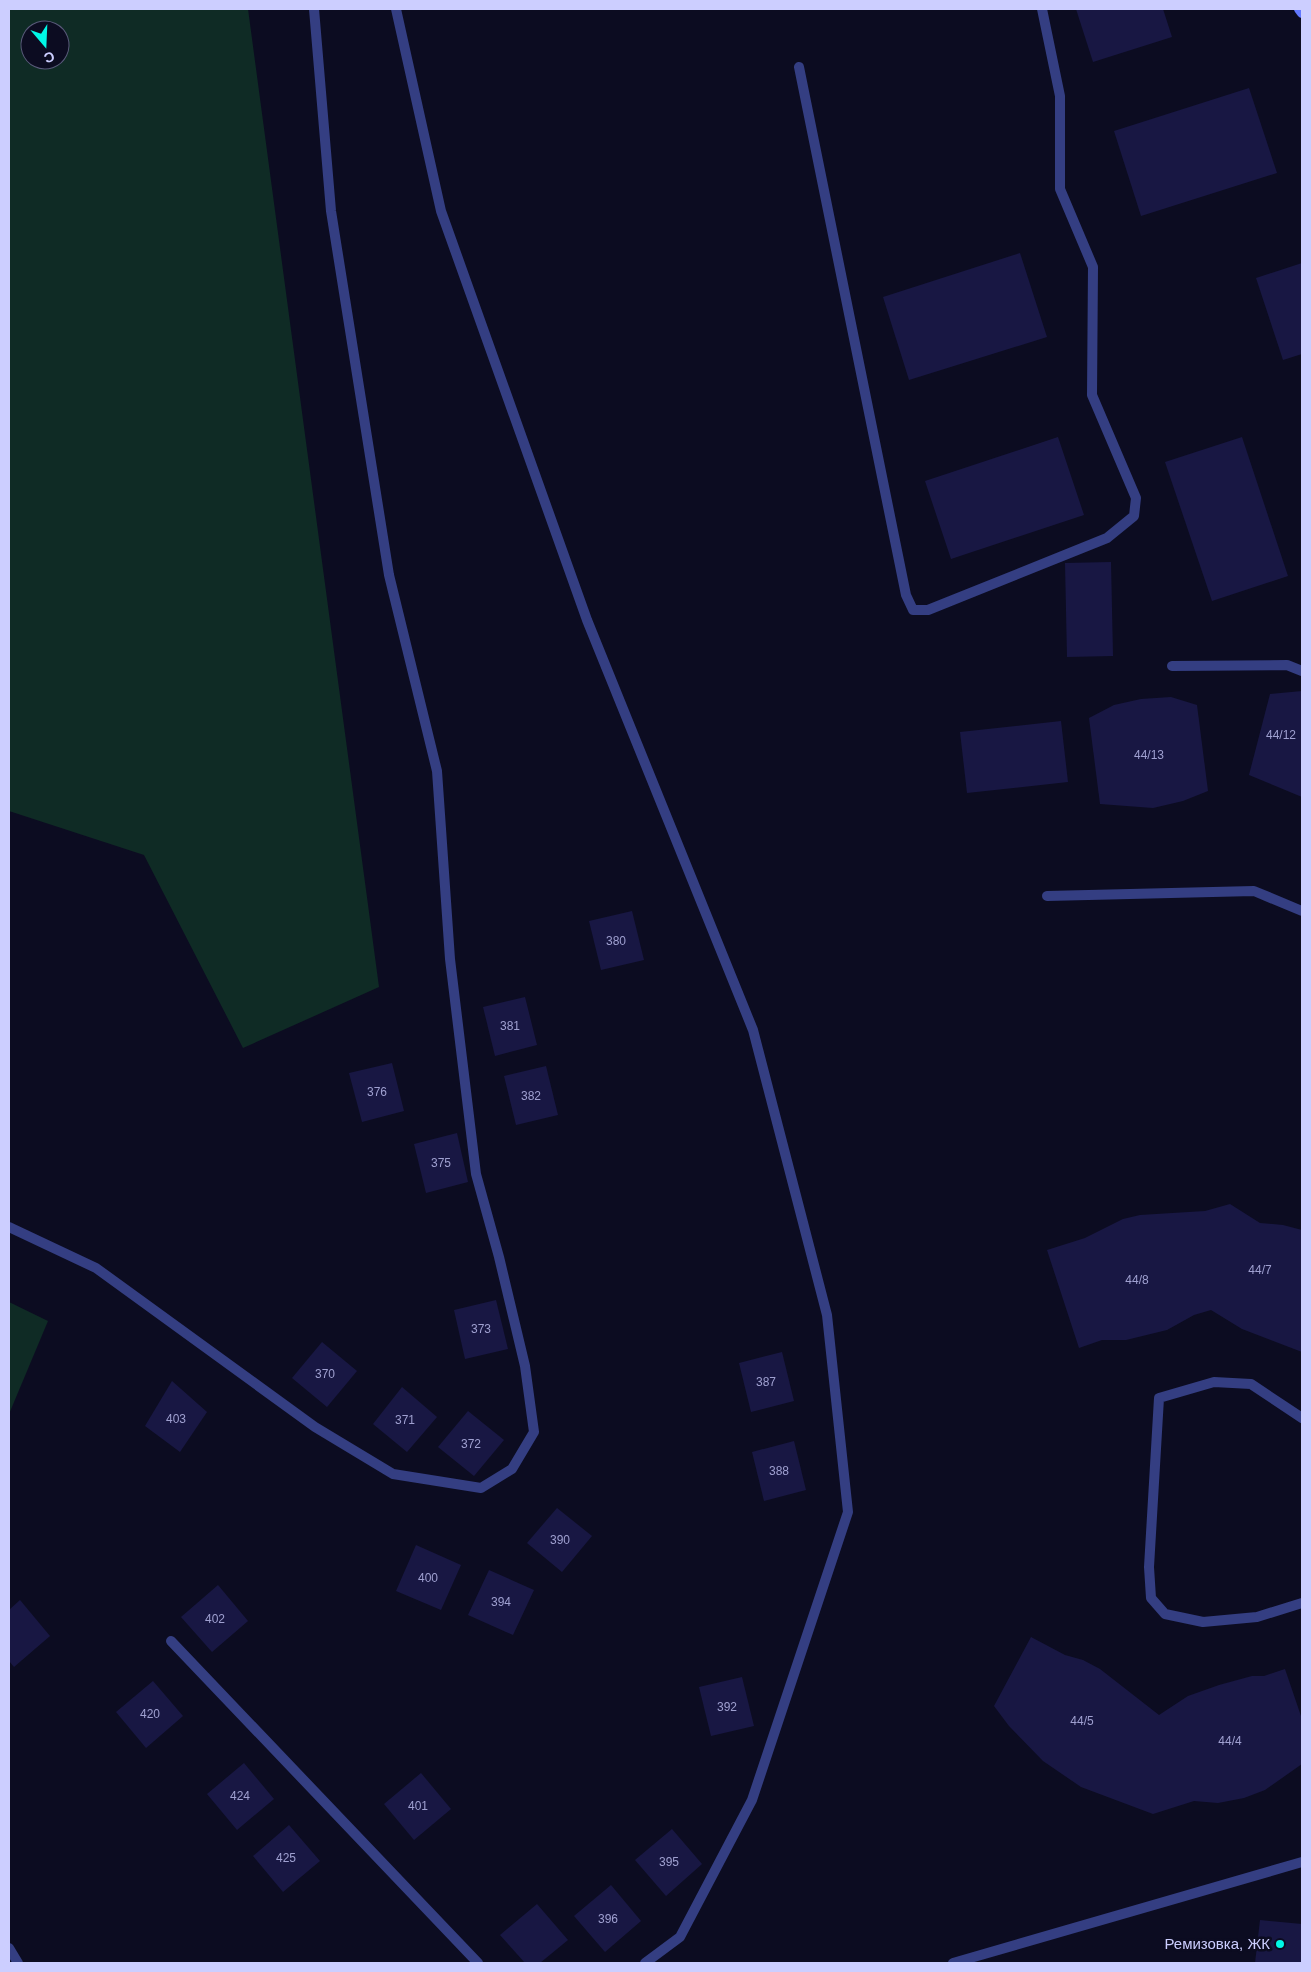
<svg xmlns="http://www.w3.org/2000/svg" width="1311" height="1972" font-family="Arial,sans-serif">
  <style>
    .green { fill: #0f2b25; fill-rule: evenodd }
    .building { fill: #181743 }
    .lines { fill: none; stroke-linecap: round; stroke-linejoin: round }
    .lane { stroke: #343e82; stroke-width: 10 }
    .street { stroke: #343e82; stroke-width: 10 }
    .secondary { stroke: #6379ff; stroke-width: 10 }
    .poi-dot { fill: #00f7e6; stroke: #0c0c21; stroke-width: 2 }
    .labels { text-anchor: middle; stroke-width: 5; stroke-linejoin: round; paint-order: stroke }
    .number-label { font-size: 12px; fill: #9fa0d0 }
    .poi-label { font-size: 15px; fill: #ccceff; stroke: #0c0c21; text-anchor: end }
  </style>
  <rect width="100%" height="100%" fill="#0c0c21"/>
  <g class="green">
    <path d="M9,9H248L379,987L243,1048L144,855L9,811ZM30,30H60V60H30Z"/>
    <path d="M9,1302L48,1321L9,1414Z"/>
  </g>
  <g class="building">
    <path d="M1076,9H1163L1172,37L1093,62Z"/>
    <path d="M1249,88L1277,173L1141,216L1114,131Z"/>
    <path d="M1020,253L1047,337L909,380L883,297Z"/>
    <path d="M1302,263V354L1283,360L1256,278Z"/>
    <path d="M1058,437L1084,515L951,559L925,481Z"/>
    <path d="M1242,437L1288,576L1212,601L1165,462Z"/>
    <path d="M1111,562L1113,656L1067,657L1065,563Z"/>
    <path d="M1302,691V797L1249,775L1270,694Z"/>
    <path d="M1171,697L1197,705L1208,791L1183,801L1153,808L1100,804L1089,718L1114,705L1141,699Z"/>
    <path d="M1061,721L1068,782L967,793L960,732Z"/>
    <path d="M632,911L644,960L601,970L589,921Z"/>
    <path d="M525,997L537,1045L495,1056L483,1007Z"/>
    <path d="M392,1063L404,1111L362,1122L349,1073Z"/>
    <path d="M546,1066L558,1115L516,1125L504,1076Z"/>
    <path d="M457,1133L468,1182L426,1193L414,1144Z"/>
    <path d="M1230,1204L1260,1223L1283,1225L1302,1230V1352L1242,1329L1211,1310L1194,1315L1167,1330L1126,1340H1102L1079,1348L1047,1250L1085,1238L1123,1219L1140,1215L1205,1211Z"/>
    <path d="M496,1300L508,1349L465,1359L454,1310Z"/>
    <path d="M322,1342L357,1371L327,1407L292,1378Z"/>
    <path d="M782,1352L794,1401L751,1412L739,1363Z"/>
    <path d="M172,1381L207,1412L180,1452L145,1426Z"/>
    <path d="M402,1387L437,1417L407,1452L373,1424Z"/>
    <path d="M468,1411L504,1440L474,1476L438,1447Z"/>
    <path d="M794,1441L806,1490L764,1501L752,1452Z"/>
    <path d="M557,1508L592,1536L562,1572L527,1543Z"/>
    <path d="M416,1545L461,1565L441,1610L396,1591Z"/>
    <path d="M489,1570L534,1590L513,1635L468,1615Z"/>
    <path d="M218,1585L248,1621L212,1652L181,1617Z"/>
    <path d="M20,1600L50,1636L14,1667L9,1661V1610Z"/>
    <path d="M1031,1637L1065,1655L1083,1660L1100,1669L1159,1715L1188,1696L1219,1685L1252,1676H1264L1285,1669L1302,1719V1764L1265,1790L1244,1798L1218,1803L1194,1801L1153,1814L1081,1787L1043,1761L1009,1726L994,1706Z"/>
    <path d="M742,1677L754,1726L711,1736L699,1687Z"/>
    <path d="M153,1681L183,1716L146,1748L116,1712Z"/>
    <path d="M244,1763L274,1799L237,1830L207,1794Z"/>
    <path d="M421,1773L451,1809L414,1840L384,1804Z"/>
    <path d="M289,1825L320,1861L283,1892L253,1856Z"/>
    <path d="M672,1829L702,1864L666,1896L635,1860Z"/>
    <path d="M611,1885L641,1921L605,1952L574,1916Z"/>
    <path d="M537,1904L568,1940L540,1963H525L500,1935Z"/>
    <path d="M1260,1920L1302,1924V1963H1255Z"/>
  </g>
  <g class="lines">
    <g class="lane">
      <path d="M1172,666L1287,665L1302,671"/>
      <path d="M1047,896L1254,891L1302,911"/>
      <path d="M1302,1418L1251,1384L1214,1382L1159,1398L1149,1567L1151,1598L1165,1614L1203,1622L1257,1617L1302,1603"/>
      <path d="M171,1641L478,1963"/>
      <path d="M953,1963L1302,1862"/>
    </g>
    <g class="street">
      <path d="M396,9L441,211L587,620L753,1030L827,1315L848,1512L752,1800L680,1937L645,1963"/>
      <path d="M799,67L906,595L913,610H928L1107,538L1134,516L1136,498L1092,395L1093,267L1060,189V96L1042,9"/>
      <path d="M9,1227L96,1268L315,1427L393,1474L481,1488L512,1469L534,1432L525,1366L499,1257L476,1174L450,959L437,771L389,575L331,211L314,9"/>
      <path d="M9,1948L18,1963"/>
    </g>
    <path class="secondary" d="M1299,9L1302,13"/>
  </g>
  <circle class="poi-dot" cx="1280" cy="1944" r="5"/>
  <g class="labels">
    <g class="number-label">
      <text x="1281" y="739">44/12</text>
      <text x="1149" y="759">44/13</text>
      <text x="616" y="945">380</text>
      <text x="510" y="1030">381</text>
      <text x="377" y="1096">376</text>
      <text x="531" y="1100">382</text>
      <text x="441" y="1167">375</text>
      <text x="1260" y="1274">44/7</text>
      <text x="1137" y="1284">44/8</text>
      <text x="481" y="1333">373</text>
      <text x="325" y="1378">370</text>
      <text x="766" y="1386">387</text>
      <text x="176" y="1423">403</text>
      <text x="405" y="1424">371</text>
      <text x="471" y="1448">372</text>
      <text x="779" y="1475">388</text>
      <text x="560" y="1544">390</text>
      <text x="428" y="1582">400</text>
      <text x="501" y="1606">394</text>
      <text x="215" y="1623">402</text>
      <text x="727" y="1711">392</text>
      <text x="150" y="1718">420</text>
      <text x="1082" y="1725">44/5</text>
      <text x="1230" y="1745">44/4</text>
      <text x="240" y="1800">424</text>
      <text x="418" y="1810">401</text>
      <text x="286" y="1862">425</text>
      <text x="669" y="1866">395</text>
      <text x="608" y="1923">396</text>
    </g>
    <g class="poi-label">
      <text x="1270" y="1949">Ремизовка, ЖК</text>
    </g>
  </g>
  <rect width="1311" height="1972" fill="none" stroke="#ccceff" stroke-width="20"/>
  <g transform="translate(45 45) rotate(161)"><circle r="24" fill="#0c0c21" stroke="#595a7a"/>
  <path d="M0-4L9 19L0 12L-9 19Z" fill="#00f7e6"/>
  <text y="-8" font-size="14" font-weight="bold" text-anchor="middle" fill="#ccceff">С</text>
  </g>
</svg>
